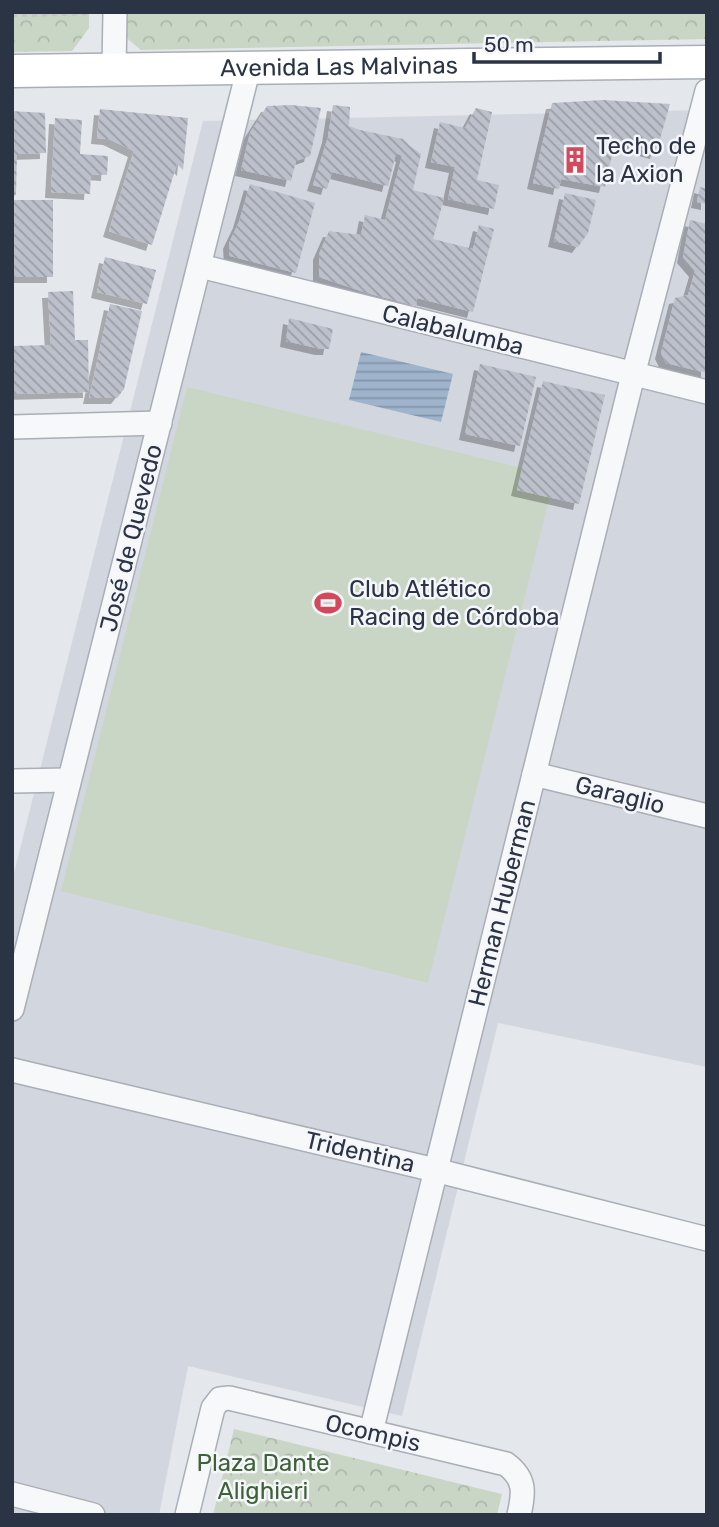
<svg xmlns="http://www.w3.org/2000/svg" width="719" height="1527" font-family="Rubik,sans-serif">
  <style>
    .built { fill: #d2d6de }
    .park { fill: url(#park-crowns) }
    .pitch { fill: #c9d6c5 }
    .water { fill: url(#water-rules) }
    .building { fill: url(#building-back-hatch); filter: url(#shadow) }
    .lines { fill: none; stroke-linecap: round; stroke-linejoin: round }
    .street-casing { stroke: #a9aeb7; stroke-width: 26 }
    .secondary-casing { stroke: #a9aeb7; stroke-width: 35 }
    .path { stroke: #c2c5cb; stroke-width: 4.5; stroke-dasharray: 5 5; stroke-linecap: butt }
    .street { stroke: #f7f8fa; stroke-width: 23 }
    .secondary { stroke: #fff; stroke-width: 32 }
    .labels { text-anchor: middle; stroke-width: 5; stroke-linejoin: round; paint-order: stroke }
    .street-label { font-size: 24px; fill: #2b3445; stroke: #f4f6f9 }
    .poi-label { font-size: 24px; fill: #2b3445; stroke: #f4f6f9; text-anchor: start }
    .park-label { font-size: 24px; fill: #3f6138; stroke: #f4f6f9 }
  </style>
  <defs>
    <pattern id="park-crowns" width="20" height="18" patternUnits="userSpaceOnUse" patternTransform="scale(1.75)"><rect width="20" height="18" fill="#c9d6c5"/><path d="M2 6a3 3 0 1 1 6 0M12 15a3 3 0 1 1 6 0" fill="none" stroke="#adb8ab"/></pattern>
    <pattern id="water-rules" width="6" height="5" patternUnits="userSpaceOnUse" patternTransform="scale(1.75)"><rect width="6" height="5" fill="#9fb4cc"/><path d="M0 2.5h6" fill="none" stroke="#8293a7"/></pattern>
    <pattern id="building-back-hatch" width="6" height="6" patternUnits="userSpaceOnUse" patternTransform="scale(1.75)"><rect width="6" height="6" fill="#bbc0ca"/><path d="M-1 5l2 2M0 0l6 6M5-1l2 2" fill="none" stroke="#989da6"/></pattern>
    <filter id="shadow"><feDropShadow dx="-6" dy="6" stdDeviation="0" flood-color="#0004"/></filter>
  </defs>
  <rect width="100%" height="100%" fill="#e4e7ec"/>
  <path class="built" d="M707,110V1067L498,1023L402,1416L188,1366L159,1515H12V881L203,121Z"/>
  <g class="park">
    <path d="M12,12H89V28L72,51L12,52Z"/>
    <path d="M123,12H707V39L141,50L123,35Z"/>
    <path d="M234,1429L502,1494L497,1515H213Z"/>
  </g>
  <path class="pitch" d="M187,387L555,476L428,983L61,891Z"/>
  <path class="water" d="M361,352L453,374L441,422L349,400Z"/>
  <g class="building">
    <path d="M603,100L670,104L656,153L615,142L605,187L561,179L559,189L533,183L552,103Z"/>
    <path d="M291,105L321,108L310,156L296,161L291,181L241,170L250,133L267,106Z"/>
    <path d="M333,105L350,107L349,126L360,130L403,139L410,146L421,154L413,190L444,198L433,239L473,249L479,225L494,229L473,312L417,298L416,306L367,293L319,277V254L329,231L361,235L365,215L385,220L402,156L396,153L388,186L332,172L327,189L313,185L328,137Z"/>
    <path d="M476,108L492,112L477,180L499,185L494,209L448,199L455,167L431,162L440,122L465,128Z"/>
    <path d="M100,109L188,118L183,170L177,164L152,245L109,231L134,151L109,139L97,138Z"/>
    <path d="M12,111L45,113L46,153L17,154L16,194L12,199Z"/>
    <path d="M55,118L82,120L80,154L108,156L107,175L91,174L90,194L51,192Z"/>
    <path d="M250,184L315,203L296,273L230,256L229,243L239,222Z"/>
    <path d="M700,187L707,189V204L697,202Z"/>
    <path d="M565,193L596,200L588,233L578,247L554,241Z"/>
    <rect x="12" y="200" width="41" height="77"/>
    <path d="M690,220L707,224V373L666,363L661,353L675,298L688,295L695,271L683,257Z"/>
    <path d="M105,257L156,270L147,304L97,292Z"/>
    <path d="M73,291L75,340H88L89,392L12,394V346L51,345L48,292Z"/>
    <path d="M110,304L142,311L124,389L117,398H89Z"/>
    <path d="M289,318L333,329L329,349H321L286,341Z"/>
    <path d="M480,364L536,377L520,446L465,434Z"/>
    <path d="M543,381L605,395L579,504L517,490Z"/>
  </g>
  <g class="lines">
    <defs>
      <g id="street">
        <path d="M114,69L115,12"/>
        <path d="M200,266L707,392"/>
        <path d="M12,427L160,423"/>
        <path d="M534,774L707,816"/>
        <path d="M12,781L69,780"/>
        <path d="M12,1009L249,67"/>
        <path d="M12,1070L435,1170L707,1239"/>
        <path d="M371,1432L633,375L707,91"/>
        <path d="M12,1494L93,1515"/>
        <path d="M187,1515L213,1408L220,1399L229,1398L506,1464C526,1479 524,1493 519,1515"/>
      </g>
      <g id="secondary">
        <path id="s1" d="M12,71L707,62"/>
      </g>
    </defs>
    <use href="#street" class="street-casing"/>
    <use href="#secondary" class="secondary-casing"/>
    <path class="path" d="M12,15L91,13"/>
    <use href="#street" class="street"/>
    <use href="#secondary" class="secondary"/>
  </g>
  <defs>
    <symbol id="building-bare" viewBox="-9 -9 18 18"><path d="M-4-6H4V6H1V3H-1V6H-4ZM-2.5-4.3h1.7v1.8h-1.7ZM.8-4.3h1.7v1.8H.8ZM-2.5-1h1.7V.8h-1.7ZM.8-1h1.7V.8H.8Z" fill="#d1495b" stroke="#f4f6f9" stroke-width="2.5" paint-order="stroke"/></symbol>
    <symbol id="stadium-bare" viewBox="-9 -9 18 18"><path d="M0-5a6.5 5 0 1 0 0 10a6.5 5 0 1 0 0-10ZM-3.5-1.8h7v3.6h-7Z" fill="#d1495b" stroke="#f4f6f9" stroke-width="2.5" paint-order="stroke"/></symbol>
  </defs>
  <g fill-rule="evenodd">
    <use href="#building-bare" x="556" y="141" width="38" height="38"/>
    <use href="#stadium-bare" x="309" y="584" width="38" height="38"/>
  </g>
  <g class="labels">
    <g class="street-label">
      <text dy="8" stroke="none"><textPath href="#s1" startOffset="327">Avenida Las Malvinas</textPath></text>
      <text transform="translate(453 330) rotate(14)" y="8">Calabalumba</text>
      <text transform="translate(131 538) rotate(-76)" y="8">José de Quevedo</text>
      <text transform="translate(620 795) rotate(14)" y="8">Garaglio</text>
      <text transform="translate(502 903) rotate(-76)" y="8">Herman Huberman</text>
      <text transform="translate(360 1152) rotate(13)" y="8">Tridentina</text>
      <text transform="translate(373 1433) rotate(13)" y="8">Ocompis</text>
    </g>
    <g class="poi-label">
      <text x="596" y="154">Techo de<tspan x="596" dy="28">la Axion</tspan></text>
      <text x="349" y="597">Club Atlético<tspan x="349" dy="28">Racing de Córdoba</tspan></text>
    </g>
    <g class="park-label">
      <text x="263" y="1471">Plaza Dante<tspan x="263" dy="28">Alighieri</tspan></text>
    </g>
  </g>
  <rect width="719" height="1527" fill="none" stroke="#2b3445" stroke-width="28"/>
  <path d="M474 52v10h186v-10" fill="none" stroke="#2b3445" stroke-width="3.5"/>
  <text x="484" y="52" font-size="21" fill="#2b3445" stroke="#f4f6f9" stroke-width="5" paint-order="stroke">50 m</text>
</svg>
